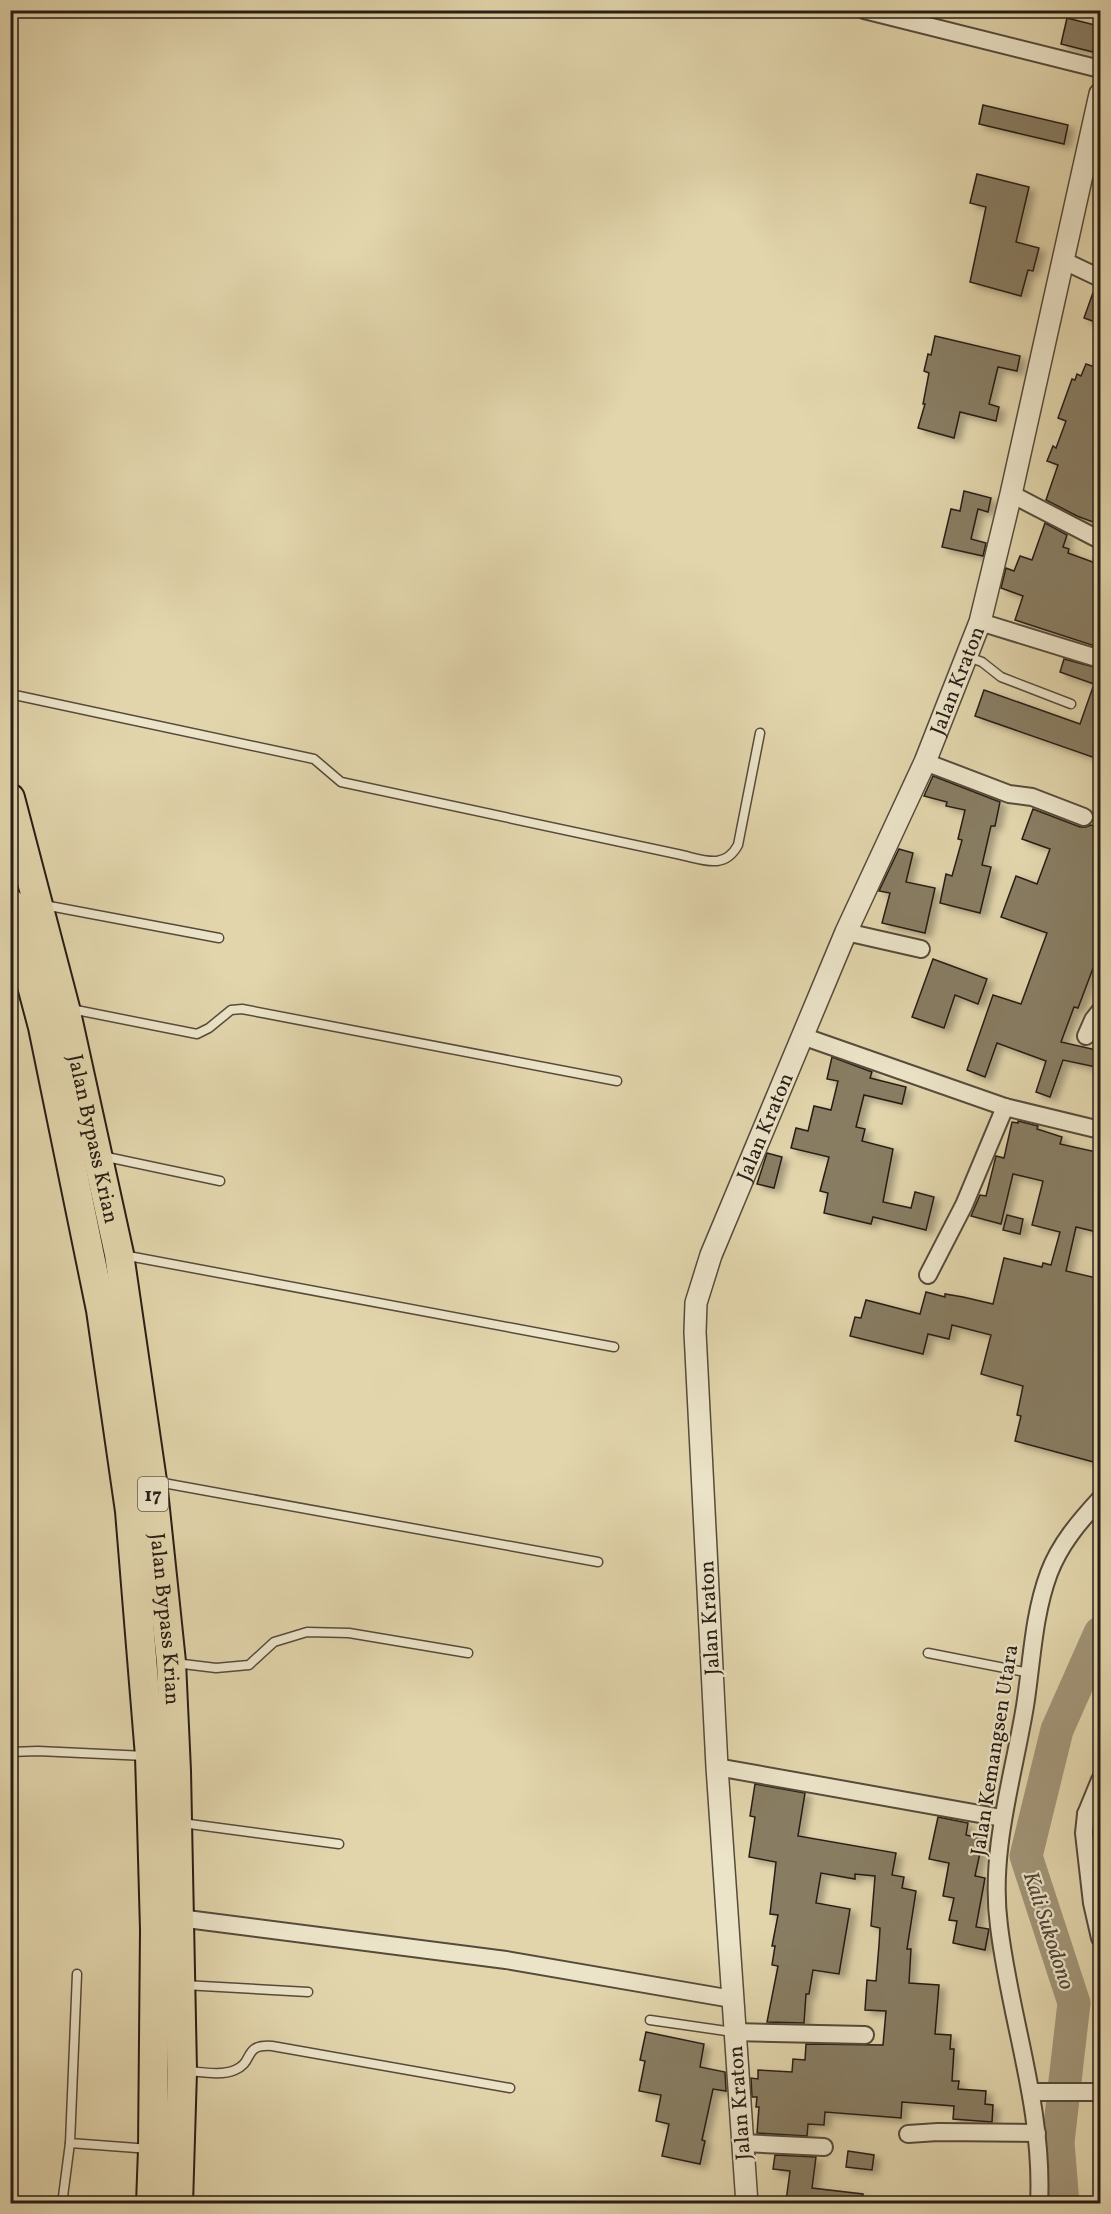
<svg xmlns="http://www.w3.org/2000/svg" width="1111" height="2214" font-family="Vollkorn,serif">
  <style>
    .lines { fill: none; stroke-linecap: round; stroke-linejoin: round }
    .river { stroke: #a29679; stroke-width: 33 }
    .building { fill: #887d64; stroke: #271d15; stroke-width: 1.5; filter: url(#shadow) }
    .service-casing { stroke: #564b3b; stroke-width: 11 }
    .minor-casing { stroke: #564b3b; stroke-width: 20 }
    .tertiary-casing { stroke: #564b3b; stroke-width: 24 }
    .trunk-casing { stroke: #271d15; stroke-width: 32 }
    .service { stroke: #ece4c9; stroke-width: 8 }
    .minor { stroke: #ece4c9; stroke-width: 16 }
    .tertiary { stroke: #ece4c9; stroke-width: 21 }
    .trunk { stroke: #e2d5ac; stroke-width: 28 }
    .labels { text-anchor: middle; stroke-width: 4.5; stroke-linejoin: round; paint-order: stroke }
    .shield { fill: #ece4c9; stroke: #62594b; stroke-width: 1.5 }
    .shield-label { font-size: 20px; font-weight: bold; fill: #271d15 }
    .street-label { font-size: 21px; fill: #271d15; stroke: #ece4c9 }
    .water-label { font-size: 22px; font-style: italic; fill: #524738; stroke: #ece4c9 }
  </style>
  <defs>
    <filter id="shadow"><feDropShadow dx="6" dy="4" stdDeviation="3" flood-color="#0004"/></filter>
  </defs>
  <rect width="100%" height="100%" fill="#e2d5ac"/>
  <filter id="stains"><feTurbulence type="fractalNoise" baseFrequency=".00333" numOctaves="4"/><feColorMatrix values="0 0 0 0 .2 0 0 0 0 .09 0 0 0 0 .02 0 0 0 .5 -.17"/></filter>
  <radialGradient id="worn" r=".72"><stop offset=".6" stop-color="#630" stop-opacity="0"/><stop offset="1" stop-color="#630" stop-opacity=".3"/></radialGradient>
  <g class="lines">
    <path class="river" d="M1063,2204L1058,2142L1074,2003L1026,1856L1057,1730L1100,1633"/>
  </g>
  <g class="building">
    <path d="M1067,18L1099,26L1093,52L1061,44Z"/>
    <path d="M983,105L1068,125L1064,144L979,124Z"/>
    <path d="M977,174L1029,187L1016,242L1039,248L1033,271L1028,270L1021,296L970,282L986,207L970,203Z"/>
    <path d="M1095,287L1101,288V324L1084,318Z"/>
    <path d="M935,336L1020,356L1017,371L998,367L989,404L999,407L996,421L960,412L954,438L918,428L925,404H923L929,373L924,371L928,354L931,355Z"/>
    <path d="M1086,364L1101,369V525L1077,516L1046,500L1058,465L1047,461L1053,446L1056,448L1066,421L1058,418L1072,379L1075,380L1077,374L1081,376Z"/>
    <path d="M964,491L991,498L988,512L978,509L971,539L986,543L983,556L942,547L951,509L960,511Z"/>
    <path d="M1045,523L1067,535L1063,547L1069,549L1068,553L1101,565V648L1015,620L1023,596L1001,588L1006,568L1014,571L1020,556L1032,560Z"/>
    <path d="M1064,659L1101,669V760L975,716L984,690L1080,724L1094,684L1060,672Z"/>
    <path d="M933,776L1000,802L995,826H991L982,865L991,867L980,913L940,903L946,874L952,876L962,840L958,839L965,810L946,806L947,802L924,796Z"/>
    <path d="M1033,809L1080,827H1086L1091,825L1101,828V947L1078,1008L1074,1007L1061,1042L1101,1051V1068L1063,1060L1050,1097L1036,1092L1046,1061L997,1043L985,1077L967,1070L993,995L1021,1004L1047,933L1001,917L1016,876L1037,884L1050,849L1022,839Z"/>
    <path d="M899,849L913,853L906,882L935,888L925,933L882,923L890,893L879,891Z"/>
    <path d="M933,959L987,979L978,1004L955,995L944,1028L912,1017Z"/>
    <path d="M832,1057L872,1072L870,1078L906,1087L902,1104L864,1095L856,1127L865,1129L862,1141L893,1149L883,1202L911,1208L915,1192L934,1197L926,1230L873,1217L871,1224L824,1213L828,1193L820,1191L829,1157L791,1148L796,1128L808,1131L814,1106L831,1110L838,1081L827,1079Z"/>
    <path d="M1018,1121L1038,1126L1037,1129L1062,1137L1060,1144L1101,1153V1233L1076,1227L1066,1271L1101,1279V1464L1015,1441L1021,1416L1017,1415L1023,1386L981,1374L991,1335L952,1325L949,1339L928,1334L923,1354L850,1336L855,1317L861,1318L866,1300L920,1314L926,1292L945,1297V1294L963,1297L993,1304L1004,1258L1042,1267L1043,1263L1051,1265L1060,1232L1032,1225L1043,1181L1013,1174L1001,1224L971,1216L980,1195L986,1196L996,1156L1004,1158L1012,1122L1018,1123Z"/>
    <path d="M767,1153L782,1157L774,1188L757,1184Z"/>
    <path d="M1007,1215L1023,1219L1020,1234L1003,1230Z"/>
    <path d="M755,1784L805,1793L798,1836L896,1853L892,1875L904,1877L902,1888L916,1891L907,1949H911L909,1983L939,1985L935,2034L951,2035L950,2049H954L952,2081H959L958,2089L986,2091L985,2104L993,2105L992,2122L953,2119L954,2106L902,2102L901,2118L825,2112L824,2125L808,2124L807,2136L757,2133L759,2107H756L757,2097H752L751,2078L758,2079V2070L792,2072L793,2059L805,2060L806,2044L883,2045L886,2011L865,2010L867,1980L876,1981L879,1945L880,1928L871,1926L875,1876L855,1874V1879L821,1873L816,1903L850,1909L839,1974L813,1970L809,1994H806L804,2023L767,2022L778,1966L772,1965L775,1946H772L778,1915L770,1914L776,1862L749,1857L755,1817L750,1816Z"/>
    <path d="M938,1817L968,1823L966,1835L983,1839L975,1876L985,1878L976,1927L989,1929L985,1950L953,1943L957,1921L949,1920L954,1898L943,1896L949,1863L929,1859Z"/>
    <path d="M646,2032L704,2044L700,2067L725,2072L726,2091L713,2089L702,2140L705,2141L700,2164L662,2156L669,2124L656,2121L661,2095L639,2091L645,2061L640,2060Z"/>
    <path d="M848,2151L874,2155L872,2170L846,2167Z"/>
    <path d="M775,2155L816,2157L812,2188L863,2194L862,2204H808L786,2201L790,2171L773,2169Z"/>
  </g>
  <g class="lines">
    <defs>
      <g id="service">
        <path d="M966,656L982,662L1001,677L1071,704"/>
        <path d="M10,694L314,759L341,782L677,854C702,859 724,871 738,845L760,733"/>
        <path d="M44,905L219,938"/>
        <path d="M71,1009L197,1034L209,1028L231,1010L242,1009L617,1081"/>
        <path d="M102,1156L220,1181"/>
        <path d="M123,1255L614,1347"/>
        <path d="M158,1482L598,1562"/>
        <path d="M928,1653L1030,1673"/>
        <path d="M175,1663L216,1668L249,1665L274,1642L307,1632L349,1633L468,1653"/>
        <path d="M10,1752L38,1751L146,1756"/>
        <path d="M182,1823L339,1844"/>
        <path d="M77,1974L70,2143L150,2149"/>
        <path d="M184,1985L308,1992"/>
        <path d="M650,2020L733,2032"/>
        <path d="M187,2071C201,2072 222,2076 235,2070C255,2062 242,2044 272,2046L510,2088"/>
        <path d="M62,2204L70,2143"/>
      </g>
      <g id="minor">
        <path d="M864,10L1100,69"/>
        <path d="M1062,260L1100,278"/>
        <path d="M1011,494L1100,540"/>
        <path d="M980,622L1100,659"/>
        <path d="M925,762L1009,794L1032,797L1084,817"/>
        <path d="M846,932L921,949"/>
        <path d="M802,1036L1005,1107L1100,1130"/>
        <path d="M1086,1036L1093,1020L1100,1011"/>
        <path d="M928,1275L964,1205L1005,1107"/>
        <path d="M717,1767L1002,1818"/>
        <path d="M1100,1780L1086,1814L1084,1833L1092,1903L1100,1938"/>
        <path d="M1086,1814L1100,1818"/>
        <path d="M179,1918L506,1960L732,1999"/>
        <path d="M734,2032L865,2035"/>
        <path d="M1031,2092H1100"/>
        <path d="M908,2134L938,2132L1037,2133"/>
        <path d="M742,2143L824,2147"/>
        <path d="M1039,2204C1044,2108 1010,2019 999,1926C989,1852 1013,1779 1025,1706C1032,1662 1033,1616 1049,1573C1060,1544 1079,1522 1100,1499"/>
      </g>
      <g id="tertiary">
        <path id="s1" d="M747,2204L717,1767L695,1332L696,1303L711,1255L846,932L925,762L980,622L1011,494L1100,94"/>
      </g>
      <g id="trunk">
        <path id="s2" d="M10,798L65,1008L119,1254L152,1481L171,1662L176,1771L182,2071L178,2204"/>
        <path d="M10,903L43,1027L101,1310L130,1511L150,1756L152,1822L155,1930L153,2149L151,2204"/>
      </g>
    </defs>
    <use href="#service" class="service-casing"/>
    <use href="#minor" class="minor-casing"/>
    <use href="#tertiary" class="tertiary-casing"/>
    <use href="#trunk" class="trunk-casing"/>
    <use href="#service" class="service"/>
    <use href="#minor" class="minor"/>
    <use href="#tertiary" class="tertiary"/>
    <use href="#trunk" class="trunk"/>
  </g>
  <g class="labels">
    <rect class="shield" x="138" y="1477" width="30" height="34" rx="4.5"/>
    <g class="shield-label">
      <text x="153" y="1501">17</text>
    </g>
    <g class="street-label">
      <text dy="7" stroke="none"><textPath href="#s1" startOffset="1578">Jalan Kraton</textPath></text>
      <text dy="7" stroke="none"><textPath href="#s1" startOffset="1092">Jalan Kraton</textPath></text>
      <text dy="7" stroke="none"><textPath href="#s2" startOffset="351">Jalan Bypass Krian</textPath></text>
      <text transform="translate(709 1618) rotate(-93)" y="7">Jalan Kraton</text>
      <text dy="7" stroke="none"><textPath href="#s2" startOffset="837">Jalan Bypass Krian</textPath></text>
      <text transform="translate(994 1750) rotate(-81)" y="7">Jalan Kemangsen Utara</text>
      <text transform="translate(739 2103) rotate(-94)" y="7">Jalan Kraton</text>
    </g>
    <g class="water-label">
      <text transform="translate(1050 1930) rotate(72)" y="8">Kali Sukodono</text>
    </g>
  </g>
  <rect width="1111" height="2214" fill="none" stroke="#e2d5ac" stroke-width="36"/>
  <rect x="12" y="12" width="1087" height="2190" fill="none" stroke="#271d15" stroke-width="3"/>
  <rect x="18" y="18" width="1075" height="2178" fill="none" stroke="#271d15" stroke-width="1.5"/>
  <rect width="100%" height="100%" filter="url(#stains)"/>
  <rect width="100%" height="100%" fill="url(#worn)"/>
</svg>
